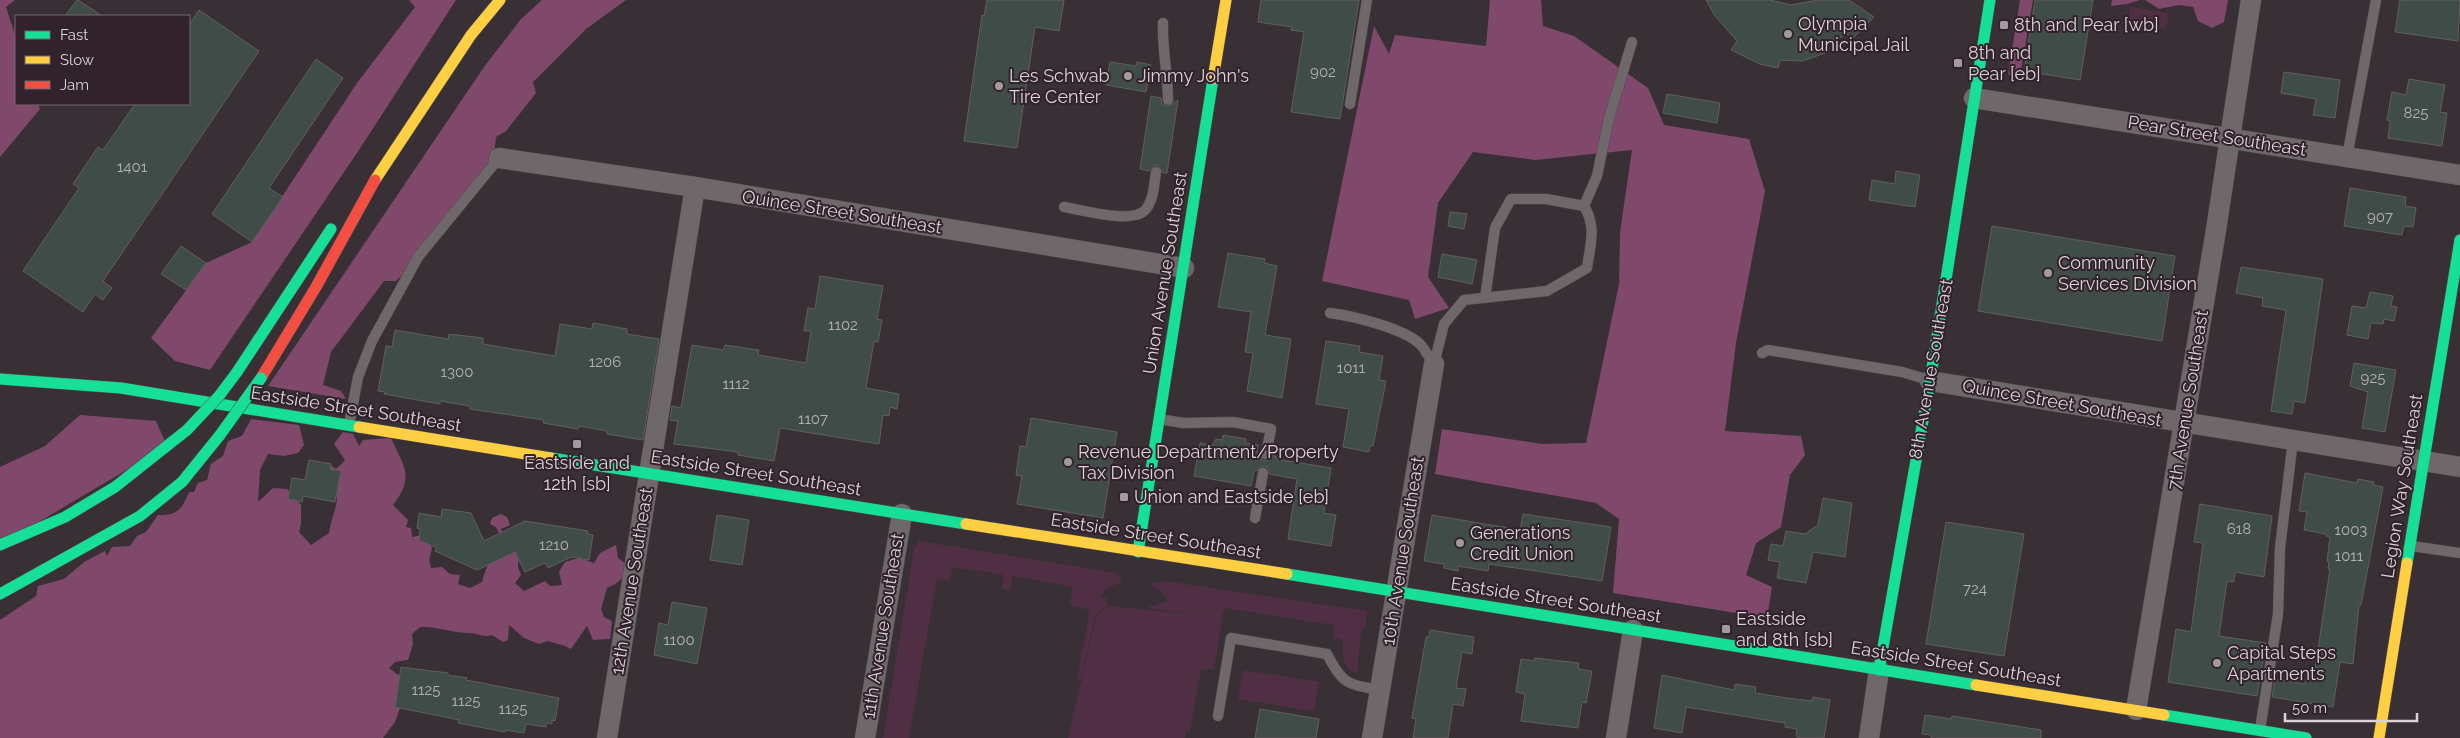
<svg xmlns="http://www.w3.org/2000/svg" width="2460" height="738" font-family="Raleway,sans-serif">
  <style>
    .green { fill: #502f44 }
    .forest { fill: #80486b }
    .building { fill: #404c47; stroke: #605f5f }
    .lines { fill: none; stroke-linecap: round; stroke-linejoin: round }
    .lane-casing { stroke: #544d51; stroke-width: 11 }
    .street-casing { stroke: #544d51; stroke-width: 21 }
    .fast-casing { stroke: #544d51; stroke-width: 12 }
    .slow-casing { stroke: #544d51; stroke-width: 12 }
    .jam-casing { stroke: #544d51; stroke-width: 12 }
    .lane { stroke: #6f686b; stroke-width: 10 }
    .street { stroke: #6f686b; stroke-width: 20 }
    .fast { stroke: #16e098; stroke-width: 11 }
    .slow { stroke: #ffcf43; stroke-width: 11 }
    .jam { stroke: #f24e42; stroke-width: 11 }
    .fast-bridge-casing { stroke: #544d51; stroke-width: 12; stroke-linecap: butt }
    .fast-bridge { stroke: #16e098; stroke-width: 11 }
    .poi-dot { fill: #a3999f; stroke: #31222b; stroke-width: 2 }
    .labels { text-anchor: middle; stroke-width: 4; stroke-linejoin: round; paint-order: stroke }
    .number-label { font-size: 15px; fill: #b5b0b4 }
    .poi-label { font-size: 18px; fill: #dcd2d8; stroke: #31222b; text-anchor: start }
    .street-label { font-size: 18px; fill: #dcd2d8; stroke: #31222b }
  </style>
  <rect width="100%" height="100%" fill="#383034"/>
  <g class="green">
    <path d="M2130,7L2169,13L2166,29L2131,26L2128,21Z"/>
    <path d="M919,541L1118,573L1122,583C1113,585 1105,587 1101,597L1107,599V605L1095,617L1081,679L1077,678L1090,610L1072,606L1070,602L1073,587L1013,576L1010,589L1008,590L1002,588L1004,575L952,567L949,581L937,579L909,738H883L914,549Z"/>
    <path d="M1165,581L1367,611L1366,625L1361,631L1357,674C1342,666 1342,657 1343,641L1338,638L1333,640L1334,625L1224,608L1223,615L1220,616L1222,619L1214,669H1201L1190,731H1186L1185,738H1068L1096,618L1107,606L1204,615L1146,608L1167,601V597L1150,584Z"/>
    <path d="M1243,670L1319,682L1314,711L1238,699Z"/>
  </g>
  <g class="forest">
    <path d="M0,0H15L6,7L16,38V104H38L40,109L0,157Z"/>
    <path d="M409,0H456L361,147L210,370L175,361L151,338L206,263L252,242L357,83L415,7Z"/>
    <path d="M542,0H626L586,29L533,82L536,93L506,131L496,137L494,155L404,273L396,281H384L331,352L323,385L341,391L346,399L268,386L484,67L521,19Z"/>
    <path d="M1490,0H1541L1543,26L1574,36L1648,88L1664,125L1749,139L1765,191L1736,343L1725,431L1801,436L1805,455L1790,475L1781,527L1756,543L1746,575L1772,587L1767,618L1613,593L1619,519L1596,503L1435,474L1442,429L1542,444L1586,443L1619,284L1620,232L1632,150L1535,160L1473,152L1438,203L1428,277L1449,308L1415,319L1409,300L1322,281L1374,26L1389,54L1395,35L1486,46Z"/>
    <path d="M2020,0H2033L2020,76L2008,75Z"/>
    <path d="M2112,0H2140L2127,4L2111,6Z"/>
    <path d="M2145,0H2228L2224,22L2212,28L2198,21L2193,7L2179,5L2159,9Z"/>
    <path d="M80,415L156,421L167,446L0,545V467L45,446Z"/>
    <path d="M251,419L299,425L304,445L298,453L284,456L268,454L260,470L258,502L273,488L287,489L301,505V524L299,532L311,545L329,533C331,518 338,507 337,492L323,489L318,478L326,462L336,469L345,460L334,444L343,432L353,434L359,446L363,440L391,438C404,467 415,476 393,505L408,520L406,527L411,528L412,537L423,535L432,548L429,560L431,568L442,567L450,574L460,575L458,584L470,588L482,582C485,568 495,552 501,537L496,527L490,524L492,518L501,514L507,517L510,525L501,529L504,536L519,553L518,567L521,575L515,583L524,591L545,581L550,586L562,585L559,572L565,562L579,558L594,563L600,553L616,545L618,558L627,565C625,578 619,583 607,588L601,609L604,617L612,621L610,639L593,640L587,626L571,649L565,646L548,641L539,644L524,638L509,625L508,640L503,642L492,635C482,638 479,633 470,633C453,633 437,626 420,627L412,634L413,644L408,660L395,662L389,668L409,683L395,722L383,738H0V620L36,596L38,586L64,579L84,562L105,551L107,556L112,547L130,546L137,536L146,532L158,515C179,515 181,510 189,492H194L198,483L207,480L211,464L223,456L228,441L242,436Z"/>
  </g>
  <g class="building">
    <path d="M77,0H78L102,16H65Z"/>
    <path d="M987,0H1064L1059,31L1035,27L1017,148L964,141L982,15L984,16Z"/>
    <path d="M1261,0H1359L1340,119L1291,112L1304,32L1291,30L1292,27L1258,22Z"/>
    <path d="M1706,0H1770L1791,5L1818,0H1849L1874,17L1852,39L1847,34L1822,47L1825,53L1803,61L1780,60L1778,68L1760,64L1731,50L1737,41L1715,16Z"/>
    <path d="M2035,0H2093L2080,80L2024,71Z"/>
    <path d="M2400,0H2460L2458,41L2395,32Z"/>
    <path d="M199,10L259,51L103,281L112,288L103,300L95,294L83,312L23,271L79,188L73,184L98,147L103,150L135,104H189V25Z"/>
    <path d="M316,59L343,78L269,188L283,197L252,242L212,214Z"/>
    <path d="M1110,62L1136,66L1137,62L1151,65L1146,92L1106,85Z"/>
    <path d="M2284,72L2340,80L2335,118L2313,115L2316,99L2281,93Z"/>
    <path d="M2409,79L2445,85L2440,112L2447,113L2442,146L2388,138L2390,121L2387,120L2392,92L2406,95Z"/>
    <path d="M1667,94L1720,103L1717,123L1663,113Z"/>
    <path d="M1151,96L1161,98L1162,104L1168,107L1178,100L1167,173H1163L1157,165L1153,166L1149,171L1140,169Z"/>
    <path d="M1896,171L1920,175L1915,207L1869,200L1872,180L1895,184Z"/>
    <path d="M2350,188L2406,197L2405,206L2416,208L2413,227L2404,226L2402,235L2344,226Z"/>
    <path d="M1450,212L1467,214L1464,229L1448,226Z"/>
    <path d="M1992,226L2175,256L2162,341L1978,311Z"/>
    <path d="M181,246L206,263L186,290L161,274Z"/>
    <path d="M1228,253L1265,259L1264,263L1277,266L1265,335L1291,339L1282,398L1247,391L1253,353L1245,352L1251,312L1218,307Z"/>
    <path d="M1442,254L1477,260L1472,284L1438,277Z"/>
    <path d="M2241,267L2323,279L2305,403L2294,401L2292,414L2271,411L2286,310L2262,306L2263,298L2236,293Z"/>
    <path d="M820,276L883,286L877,319L882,320L878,342L874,341L866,388L899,394L897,409L890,407L889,416L883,415L879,444L780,428L774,461L738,455V452L674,444L678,421L670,420L672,406L681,408L692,345L723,350L725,345L759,350L758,355L806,363L811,331H804L808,308L815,309Z"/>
    <path d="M2370,292L2393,296L2391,306L2397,307L2394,321L2384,319L2383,324L2371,323L2368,339L2347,335L2352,306L2366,308Z"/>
    <path d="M593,323L627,329V334L659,339L643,440L607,434V431L579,426L578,429L543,423L544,420L470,409V406L440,401V404L384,394L385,392L378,391L386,346L392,347L395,330L448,339L449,334L483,338V344L555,356L560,324L592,329Z"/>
    <path d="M1326,341L1360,346L1359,352L1383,356L1379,380L1386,381L1373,446H1370L1369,452L1343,447L1349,409L1316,404Z"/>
    <path d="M2354,363L2396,370L2385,432L2362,428L2368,392L2350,386Z"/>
    <path d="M1031,418L1117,432L1103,518L1017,504L1022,476L1016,475L1020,446L1026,447Z"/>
    <path d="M1223,435L1246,439L1245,443L1258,445L1257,453L1264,461L1269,460L1273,455L1276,456V459L1331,468L1324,513L1336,515L1331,546L1288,539L1297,479L1270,474L1268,468L1264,466L1254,472L1251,486L1194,476L1200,443L1213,445L1216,439L1222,440Z"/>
    <path d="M309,460L331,464L330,469L341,471L335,502L303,496L302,502L288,499L292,478L305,480Z"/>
    <path d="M2305,473L2357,483L2358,479L2374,482L2373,485L2383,487L2361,605H2359L2353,664L2340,662L2333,707L2272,697L2275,679L2305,684L2307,675L2314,676L2330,569H2328L2329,562L2327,561L2330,537L2326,536V534L2304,530L2307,512L2299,511Z"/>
    <path d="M1823,498L1852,503L1845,557L1813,552L1806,583L1777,578L1780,562L1768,560L1771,544L1783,546L1786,531L1805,534L1818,525Z"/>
    <path d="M2200,504L2272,516L2264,577L2235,572L2234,582L2227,581L2219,636L2266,643L2257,696L2168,682L2176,629L2191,632L2203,543L2194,542Z"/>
    <path d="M442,509L471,513L484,541L525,521L588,531L587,534L593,535L589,560L571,557L548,568L545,563L525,572L515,552L477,570L435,551L437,548L419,540L420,529L417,528L419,513L441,517Z"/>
    <path d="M1523,514L1611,527L1602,581L1489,564L1488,571L1458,566V571L1444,568V564L1424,561L1432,515L1520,530Z"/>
    <path d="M717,515L749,520L742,565L710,560Z"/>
    <path d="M1946,522L2024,534L2004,656L1926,644Z"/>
    <path d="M672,602L707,608L697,664L654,655L659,623L668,625Z"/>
    <path d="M1430,630L1474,637L1472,654L1462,652L1456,688L1466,689L1463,706L1453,704L1448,738H1413L1416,719L1412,718L1426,637H1429Z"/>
    <path d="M1535,658L1579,663L1578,669L1592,671L1586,703L1582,702L1578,728L1521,721L1525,694L1516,692L1521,659L1534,661Z"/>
    <path d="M401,667L448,673V675L467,678L466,680L559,698L555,721L552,720V724L546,723V727L526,724L524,733L505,730V732L458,723L459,720L395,707Z"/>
    <path d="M1662,675L1734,690L1735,684L1756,687L1755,693L1787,698L1812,701L1813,697L1830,700L1824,738H1800L1796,736L1797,729L1785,727V723L1686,707L1682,733L1654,728Z"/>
    <path d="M1260,709L1319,719L1316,738H1255Z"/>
    <path d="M1925,715L1951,719L1952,716L2041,730V738H1931V735L1922,734Z"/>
  </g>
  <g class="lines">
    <defs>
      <g id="lane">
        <path d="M1163,23C1162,49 1168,74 1168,100"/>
        <path d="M1350,104L1367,0"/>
        <path d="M2347,157L2376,0"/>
        <path d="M1584,206L1597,176L1609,118L1632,42"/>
        <path d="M1064,207C1082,210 1135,225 1146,209C1154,199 1154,184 1156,172"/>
        <path d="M1330,313C1353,316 1403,328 1420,344C1425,349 1429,358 1434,364"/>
        <path d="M1762,353L1768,350L1902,372L1929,380"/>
        <path d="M1434,364L1444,324L1464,300L1547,291L1587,268C1590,246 1597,227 1584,206L1546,199H1511L1495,228L1485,298"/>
        <path d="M1159,419L1183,423L1233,422L1271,429L1266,454"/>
        <path d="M349,425L358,377L372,341L418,257L499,158"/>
        <path d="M1255,518L1263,473"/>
        <path d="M2411,546L2460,553"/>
        <path d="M1218,716L1231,638L1327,654C1343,685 1347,684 1380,690"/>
        <path d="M2260,730L2278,614L2280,548L2293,440"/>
      </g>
      <g id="street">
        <path d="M1974,98L2460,175"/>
        <path d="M499,158L695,187L1184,268"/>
        <path d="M1930,381L2460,467"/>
        <path d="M2136,710L2216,230L2251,0"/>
        <path d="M607,738L695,187"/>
        <path d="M865,738L902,514"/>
        <path d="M1372,738L1434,364"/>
        <path d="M1616,738L1633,630"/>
        <path d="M1869,738L1879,670"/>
      </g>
      <g id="fast">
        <path d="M237,372L331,229"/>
        <path d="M0,379L121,388L359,427"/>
        <path d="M551,458L966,524"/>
        <path d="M0,545L65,517L115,487L187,430"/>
        <path d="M1138,552L1213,79"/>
        <path d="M2407,563L2460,240"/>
        <path d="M1287,574L1976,685"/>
        <path d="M0,594L140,516L182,482L220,435"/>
        <path d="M1879,670L1930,381L1990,0"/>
        <path d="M2164,715L2306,738"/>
      </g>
      <g id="slow">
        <path d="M1213,79L1226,0"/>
        <path d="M375,180L471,35L500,0"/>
        <path d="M359,427L551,458"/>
        <path d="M966,524L1287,574"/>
        <path d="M1976,685L2164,715"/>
        <path d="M2379,738L2407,563"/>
      </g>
      <path id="jam" d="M261,378L316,287L375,180"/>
    </defs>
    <use href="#lane" class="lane-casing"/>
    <use href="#street" class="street-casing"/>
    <use href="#fast" class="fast-casing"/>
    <use href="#slow" class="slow-casing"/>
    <use href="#jam" class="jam-casing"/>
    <use href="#lane" class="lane"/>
    <use href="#street" class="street"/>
    <use href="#fast" class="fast"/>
    <use href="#slow" class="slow"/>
    <use href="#jam" class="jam"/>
    <defs>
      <g id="fast-bridge">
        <path d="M187,430L219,396L237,372"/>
        <path d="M220,435L261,378"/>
      </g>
    </defs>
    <use href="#fast-bridge" class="fast-bridge-casing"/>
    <use href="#fast-bridge" class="fast-bridge"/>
  </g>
  <g class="poi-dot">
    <rect x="1999" y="20" width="10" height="10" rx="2.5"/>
    <circle cx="1788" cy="34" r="5"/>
    <rect x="1953" y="58" width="10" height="10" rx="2.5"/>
    <circle cx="1128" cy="76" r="5"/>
    <circle cx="999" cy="86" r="5"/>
    <circle cx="2048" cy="273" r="5"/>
    <rect x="572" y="439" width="10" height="10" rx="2.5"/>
    <circle cx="1068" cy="462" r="5"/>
    <rect x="1119" y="492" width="10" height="10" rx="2.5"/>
    <circle cx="1460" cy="543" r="5"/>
    <rect x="1721" y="624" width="10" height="10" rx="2.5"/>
    <circle cx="2217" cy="663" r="5"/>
  </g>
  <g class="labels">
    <g class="number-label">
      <text x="1323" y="77">902</text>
      <text x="2416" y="118">825</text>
      <text x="132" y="172">1401</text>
      <text x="2380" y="222">907</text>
      <text x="843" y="330">1102</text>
      <text x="605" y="367">1206</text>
      <text x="1351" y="373">1011</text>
      <text x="457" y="377">1300</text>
      <text x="2373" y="383">925</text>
      <text x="736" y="389">1112</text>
      <text x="813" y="424">1107</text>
      <text x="2239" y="534">618</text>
      <text x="2351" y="535">1003</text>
      <text x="554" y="550">1210</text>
      <text x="2349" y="561">1011</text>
      <text x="1975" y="594">724</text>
      <text x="679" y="645">1100</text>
      <text x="426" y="695">1125</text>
      <text x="466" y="706">1125</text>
      <text x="513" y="714">1125</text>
    </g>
    <g class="poi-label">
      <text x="1798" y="30">Olympia<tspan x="1798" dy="21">Municipal Jail</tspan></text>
      <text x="2014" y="31">8th and Pear [wb]</text>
      <text x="1968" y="59">8th and<tspan x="1968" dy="21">Pear [eb]</tspan></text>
      <text x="1009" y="82">Les Schwab<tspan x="1009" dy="21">Tire Center</tspan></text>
      <text x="1138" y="82">Jimmy John's</text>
      <text x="2058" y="269">Community<tspan x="2058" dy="21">Services Division</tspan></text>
      <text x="1078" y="458">Revenue Department/Property<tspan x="1078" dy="21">Tax Division</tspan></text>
      <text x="577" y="469" text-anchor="middle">Eastside and<tspan x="577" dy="21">12th [sb]</tspan></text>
      <text x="1134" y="503">Union and Eastside [eb]</text>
      <text x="1470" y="539">Generations<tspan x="1470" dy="21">Credit Union</tspan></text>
      <text x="1736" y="625">Eastside<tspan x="1736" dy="21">and 8th [sb]</tspan></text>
      <text x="2227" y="659">Capital Steps<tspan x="2227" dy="21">Apartments</tspan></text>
    </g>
    <g class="street-label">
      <text transform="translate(2217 136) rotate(9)" y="6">Pear Street Southeast</text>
      <text transform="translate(842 212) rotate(9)" y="6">Quince Street Southeast</text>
      <text transform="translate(1165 273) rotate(-81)" y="6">Union Avenue Southeast</text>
      <text transform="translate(1931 369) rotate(-80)" y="6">8th Avenue Southeast</text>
      <text transform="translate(2188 400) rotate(-81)" y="6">7th Avenue Southeast</text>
      <text transform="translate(2062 403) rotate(10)" y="6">Quince Street Southeast</text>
      <text transform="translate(356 409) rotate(9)" y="6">Eastside Street Southeast</text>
      <text transform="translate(756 473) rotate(9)" y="6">Eastside Street Southeast</text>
      <text transform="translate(2402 486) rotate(-81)" y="6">Legion Way Southeast</text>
      <text transform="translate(1156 536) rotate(9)" y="6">Eastside Street Southeast</text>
      <text transform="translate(1403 551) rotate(-81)" y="6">10th Avenue Southeast</text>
      <text transform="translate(632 581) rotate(-81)" y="6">12th Avenue Southeast</text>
      <text transform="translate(1556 600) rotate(9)" y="6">Eastside Street Southeast</text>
      <text transform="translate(883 626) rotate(-81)" y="6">11th Avenue Southeast</text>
      <text transform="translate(1956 664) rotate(9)" y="6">Eastside Street Southeast</text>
    </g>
  </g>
  <rect x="15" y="15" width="175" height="90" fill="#31222b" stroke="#756870"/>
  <rect x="25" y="31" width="25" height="8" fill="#16e098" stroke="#756870"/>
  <text x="60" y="40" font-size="15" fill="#dcd2d8">Fast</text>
  <rect x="25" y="56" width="25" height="8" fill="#ffcf43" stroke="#756870"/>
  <text x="60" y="65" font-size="15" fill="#dcd2d8">Slow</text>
  <rect x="25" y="81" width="25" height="8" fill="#f24e42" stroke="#756870"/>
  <text x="60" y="90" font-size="15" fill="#dcd2d8">Jam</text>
  <path d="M2285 713v8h132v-8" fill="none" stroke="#dcd2d8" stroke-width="2.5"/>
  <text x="2292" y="713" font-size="15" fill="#dcd2d8" stroke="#31222b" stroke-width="4" paint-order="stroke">50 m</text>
</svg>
